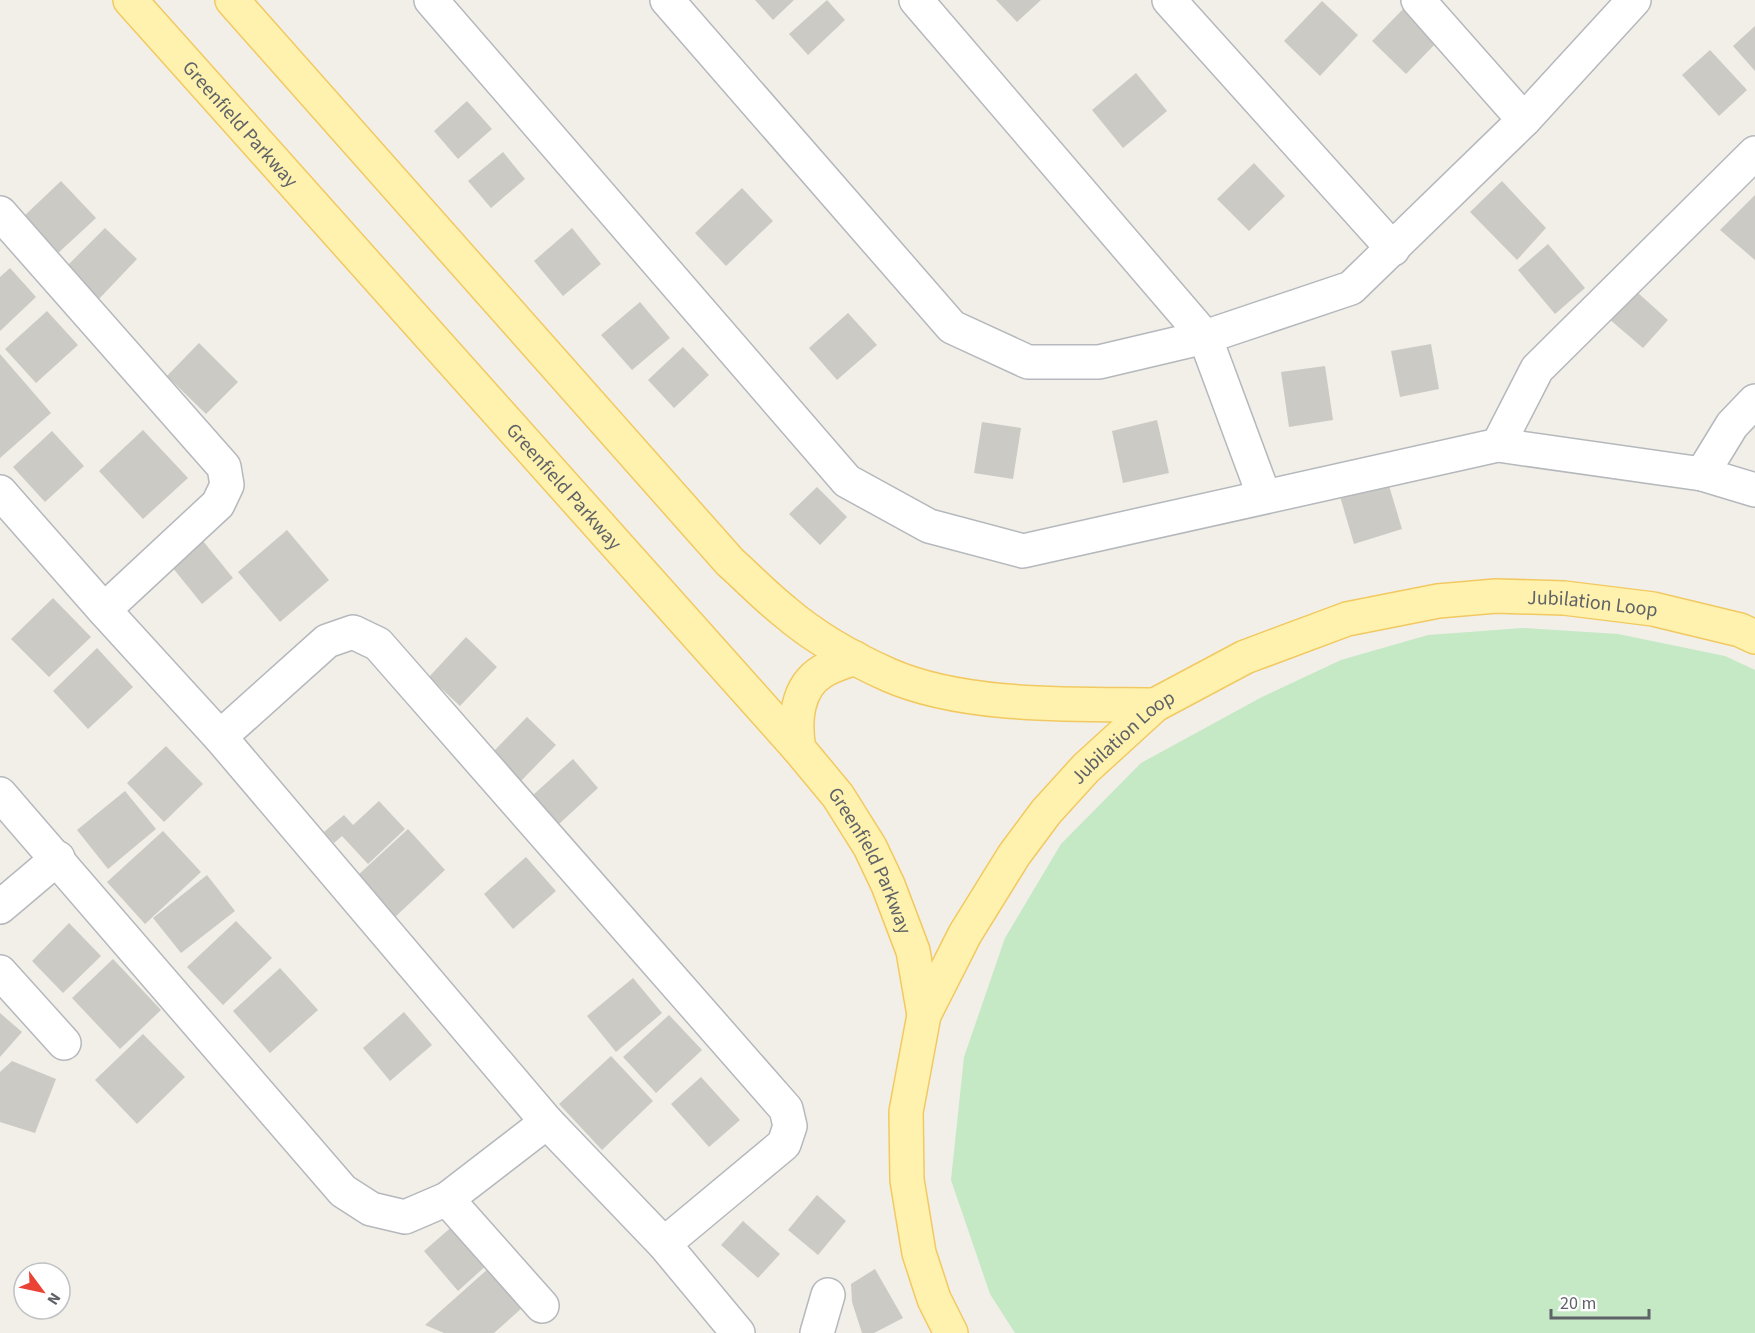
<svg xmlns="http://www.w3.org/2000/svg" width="1755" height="1333" font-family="'Source Sans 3',sans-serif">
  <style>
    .green { fill: #c5e8c5 }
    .building { fill: #cccac5 }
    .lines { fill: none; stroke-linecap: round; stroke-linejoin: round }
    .minor-casing { stroke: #b5b8bc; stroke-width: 36 }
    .major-casing { stroke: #f2c960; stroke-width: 36 }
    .minor { stroke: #fff; stroke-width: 33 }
    .major { stroke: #fff2af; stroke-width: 33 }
    .labels { text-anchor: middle; stroke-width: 4.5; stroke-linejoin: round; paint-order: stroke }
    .street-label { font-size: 20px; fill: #5f6368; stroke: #fff }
  </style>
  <rect width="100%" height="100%" fill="#f1efe8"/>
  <path class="green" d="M1523,628L1618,634L1725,656L1755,670V1333H1015L990,1294L951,1180L964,1057L1005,938L1061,844L1141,763L1262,697L1341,660L1428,635Z"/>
  <g class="building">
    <path d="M755,0H794L773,20Z"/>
    <path d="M827,0L845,20L808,55L789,34Z"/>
    <path d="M996,0H1041L1017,22Z"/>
    <path d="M1322,1L1358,35L1320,76L1284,41Z"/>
    <path d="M1407,5L1441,38L1406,74L1372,41Z"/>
    <path d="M1755,26V71L1733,46Z"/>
    <path d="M1710,50L1747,90L1719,116L1682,75Z"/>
    <path d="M1136,73L1167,111L1123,148L1092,110Z"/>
    <path d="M467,101L492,129L458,159L434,131Z"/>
    <path d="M503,152L525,179L491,208L468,181Z"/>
    <path d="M1254,163L1285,196L1249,231L1217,199Z"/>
    <path d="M61,181L96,218L56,255L22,218Z"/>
    <path d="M1502,181L1546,228L1517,260L1470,212Z"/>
    <path d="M742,188L773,221L726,266L695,233Z"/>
    <path d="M1755,195V260L1720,230Z"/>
    <path d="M105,228L137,259L96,302L63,270Z"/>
    <path d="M572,228L601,264L563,296L534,261Z"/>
    <path d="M1548,244L1585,288L1555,314L1518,270Z"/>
    <path d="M10,268L36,297L0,331V277Z"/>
    <path d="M1627,283L1668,320L1643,348L1601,312Z"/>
    <path d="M640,302L670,338L632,370L601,335Z"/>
    <path d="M47,311L78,345L36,383L5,349Z"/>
    <path d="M848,313L877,345L837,380L809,348Z"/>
    <path d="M199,343L238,382L206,414L167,376Z"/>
    <path d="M1431,344L1439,389L1400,397L1391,351Z"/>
    <path d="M683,347L709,375L674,408L648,380Z"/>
    <path d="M0,354L51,413L0,458Z"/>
    <path d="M1325,366L1333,420L1289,427L1281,372Z"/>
    <path d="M1157,420L1169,473L1123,483L1112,431Z"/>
    <path d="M982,422L1021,428L1013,479L974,473Z"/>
    <path d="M143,430L188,478L143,519L99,471Z"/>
    <path d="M52,431L84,466L45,502L13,467Z"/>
    <path d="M1387,479L1402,529L1354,544L1339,493Z"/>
    <path d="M817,487L847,517L820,545L789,514Z"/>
    <path d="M287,530L329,580L280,622L238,572Z"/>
    <path d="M199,536L233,578L202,604L168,562Z"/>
    <path d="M53,598L91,637L49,677L11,639Z"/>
    <path d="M466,637L497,667L460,706L429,677Z"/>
    <path d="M97,648L133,687L88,729L53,691Z"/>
    <path d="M527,717L556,745L521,781L492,753Z"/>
    <path d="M166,746L203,784L164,822L127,783Z"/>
    <path d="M573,759L598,788L559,824L533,795Z"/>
    <path d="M125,791L156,829L108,869L77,830Z"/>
    <path d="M379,801L405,829L368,864L342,836L334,843L324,832L344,815L353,825Z"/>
    <path d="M408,829L445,870L394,918L356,877Z"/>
    <path d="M163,831L201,872L145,924L107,882Z"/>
    <path d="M526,857L556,891L513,929L484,894Z"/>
    <path d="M207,875L235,911L181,953L153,918Z"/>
    <path d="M236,921L272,958L223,1005L187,967Z"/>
    <path d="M69,923L101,956L63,993L32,961Z"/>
    <path d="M113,959L161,1010L120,1049L72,998Z"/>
    <path d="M280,968L318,1010L270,1053L233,1011Z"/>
    <path d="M633,978L662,1013L616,1052L587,1016Z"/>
    <path d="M404,1012L432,1045L390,1081L363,1048Z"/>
    <path d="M0,1013L22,1032L0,1057Z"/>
    <path d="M669,1015L702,1050L656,1093L623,1057Z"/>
    <path d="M143,1034L185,1077L137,1124L95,1080Z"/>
    <path d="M611,1056L653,1101L602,1150L559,1104Z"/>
    <path d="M12,1061L56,1079L35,1133L0,1122V1072Z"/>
    <path d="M701,1077L740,1120L709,1147L671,1104Z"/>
    <path d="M817,1195L846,1221L818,1255L788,1230Z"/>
    <path d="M743,1221L780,1254L758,1278L721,1245Z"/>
    <path d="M455,1224L489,1263L458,1291L424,1251Z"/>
    <path d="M489,1268L523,1307L494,1333H444L425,1325Z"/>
    <path d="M875,1269L903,1318L874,1333H862L852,1302L851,1284Z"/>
  </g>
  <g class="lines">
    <defs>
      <g id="minor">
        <path d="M431,0L847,481L929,526L1023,551L1498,445L1702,474L1755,490"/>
        <path d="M667,0L952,327L1028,362H1099L1205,337L1351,288L1524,120L1634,0"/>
        <path d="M916,0L1205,337L1264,496"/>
        <path d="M1169,0L1393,249"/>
        <path d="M1418,0L1524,120"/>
        <path d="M0,213L224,467L227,485L218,504L104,610"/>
        <path d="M1498,445L1537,369L1755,153"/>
        <path d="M1702,474L1732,425L1755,401"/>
        <path d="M0,492L104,610L220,737L547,1122L664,1244L738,1333"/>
        <path d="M220,737L327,641L353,632L378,644L786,1109L790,1126L784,1144L664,1244"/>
        <path d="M0,794L343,1191L371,1209L405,1217L447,1199L547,1122"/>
        <path d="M0,907L58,858"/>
        <path d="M0,972L64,1043"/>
        <path d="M447,1199L542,1306"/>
        <path d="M817,1333L828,1295"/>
      </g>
      <g id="major">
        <path id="s1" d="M130,0L799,749L838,796L870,847L888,885L913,951L924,1015"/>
        <path d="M232,0L730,562C748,578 765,596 784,611C814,637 853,659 889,675C964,708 1074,704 1155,705"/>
        <path d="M799,749C794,722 796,687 823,671C833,665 844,662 855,658"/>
        <path id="s2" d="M951,1333L934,1299L919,1253L907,1180L906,1112L924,1015L965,934L1014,855L1046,812L1086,768L1155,705L1245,657L1347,619L1438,601L1496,596L1564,598L1653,609L1740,630L1755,637"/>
      </g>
    </defs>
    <use href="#minor" class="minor-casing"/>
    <use href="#major" class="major-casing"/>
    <use href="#minor" class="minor"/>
    <use href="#major" class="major"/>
  </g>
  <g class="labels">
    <g class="street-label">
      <text dy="7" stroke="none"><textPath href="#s1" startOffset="166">Greenfield Parkway</textPath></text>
      <text dy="7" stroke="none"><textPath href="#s1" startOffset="652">Greenfield Parkway</textPath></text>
      <text dy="7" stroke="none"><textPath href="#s2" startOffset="1176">Jubilation Loop</textPath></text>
      <text dy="7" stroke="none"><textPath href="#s2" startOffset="672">Jubilation Loop</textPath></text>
      <text dy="7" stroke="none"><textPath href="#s1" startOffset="1138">Greenfield Parkway</textPath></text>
    </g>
  </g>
  <g transform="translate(42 1291) rotate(123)"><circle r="28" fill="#ffffff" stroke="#bfc1c3" stroke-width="1.5"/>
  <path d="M0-4.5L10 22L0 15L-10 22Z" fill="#ea4335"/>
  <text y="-9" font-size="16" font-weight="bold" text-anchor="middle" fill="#5f6368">N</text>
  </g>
  <path d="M1551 1309v9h98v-9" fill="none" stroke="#5f6368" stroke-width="3"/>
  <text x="1560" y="1309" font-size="18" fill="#5f6368" stroke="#ffffff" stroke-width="4.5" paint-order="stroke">20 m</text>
</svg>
